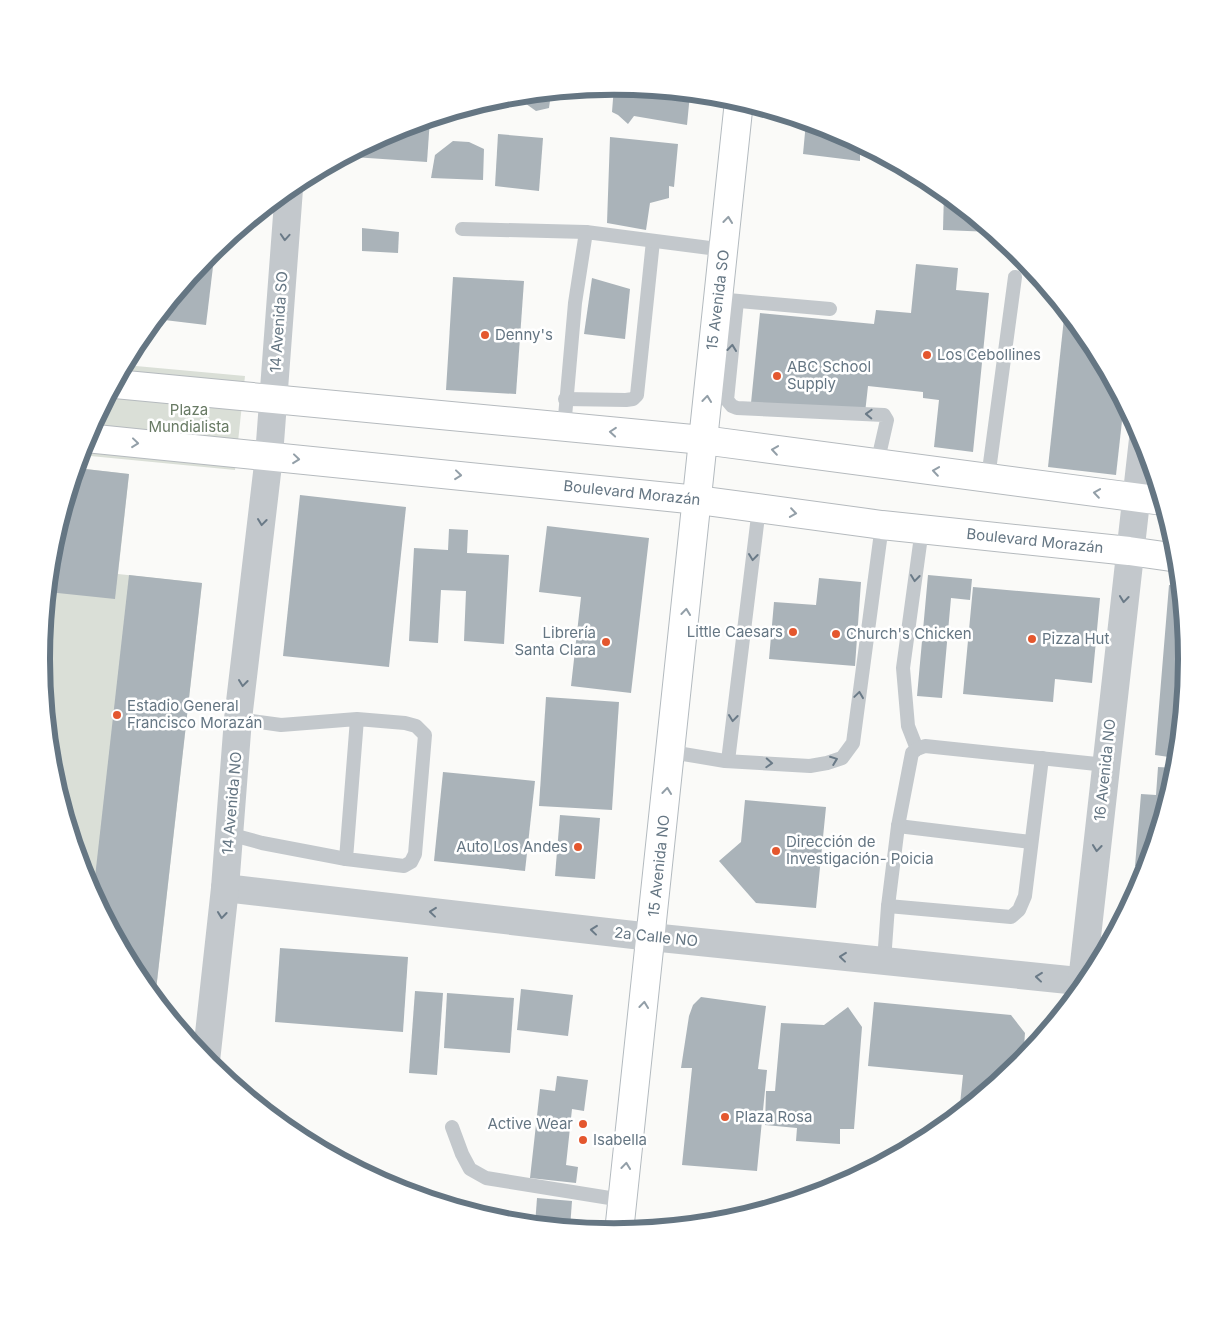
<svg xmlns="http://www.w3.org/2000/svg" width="1229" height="1319" font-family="Inter,sans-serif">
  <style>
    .green { fill: #dadfd7 }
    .building { fill: #aab3b9 }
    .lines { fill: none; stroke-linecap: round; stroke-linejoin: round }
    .secondary-casing { stroke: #b3babf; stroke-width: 30 }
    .primary-casing { stroke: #b5babe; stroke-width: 30 }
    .lane { stroke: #c3c8cc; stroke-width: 14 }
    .street { stroke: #c3c8cc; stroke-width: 28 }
    .secondary { stroke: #fff; stroke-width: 28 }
    .primary { stroke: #fff; stroke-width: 28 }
    .oneway { stroke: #939fa8 }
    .oneway2 { stroke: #6a7a87 }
    .poi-dot { fill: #e4572e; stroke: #fff; stroke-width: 2 }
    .labels { text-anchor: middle; stroke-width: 5; stroke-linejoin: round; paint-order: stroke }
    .street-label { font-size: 15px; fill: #657683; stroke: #fff }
    .poi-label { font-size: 15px; fill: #657683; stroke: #fff; text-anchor: start }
    .park-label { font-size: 15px; fill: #687a64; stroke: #fff }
    .rim { fill: none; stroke: #657683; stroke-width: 6 }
  </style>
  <rect width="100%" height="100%" fill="#fafaf8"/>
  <g class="green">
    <path d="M125,365L245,376L235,470L80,455L85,440Z"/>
    <path d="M76,468L129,474L118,574L202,583L155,999L138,978L85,879L52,771L41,659L52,547Z"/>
  </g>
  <g class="building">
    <path d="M614,86L690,94L687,125L634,116L628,124L618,115L612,112Z"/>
    <path d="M551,93L549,108L536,111L515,96Z"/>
    <path d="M502,97L495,107L475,106Z"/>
    <path d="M430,119L427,162L353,157L354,152L395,130Z"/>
    <path d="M806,122L834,130L867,148L860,147V161L803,154Z"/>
    <path d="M498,134L543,138L539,191L495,186Z"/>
    <path d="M610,137L678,144L674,187L669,186V198L650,203L646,230L607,223Z"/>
    <path d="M453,141L469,142L484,149L483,180L431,178L435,155Z"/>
    <path d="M944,192L951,197L992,232L943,230Z"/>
    <path d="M362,228L399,232L398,253L362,251Z"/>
    <path d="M215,250L206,325L156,319L209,254Z"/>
    <path d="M916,264L958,268L956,290L989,293L973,452L934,447L939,400L923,398V392L868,386L865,413L751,403L760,313L874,324L876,310L911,313Z"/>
    <path d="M453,277L524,281L516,394L446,390Z"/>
    <path d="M592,278L630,289L625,339L584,334Z"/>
    <path d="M1065,309L1091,341L1124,403L1116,475L1048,467Z"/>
    <path d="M77,468L129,474L115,599L48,592L52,547Z"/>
    <path d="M300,495L406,507L389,667L283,656Z"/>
    <path d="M547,526L649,538L631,693L571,686L581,597L539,592Z"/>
    <path d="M449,529L468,530L467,553L509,555L504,644L464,641L466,591L441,590L438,643L409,641L414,548L448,550Z"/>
    <path d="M129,575L202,583L155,999L138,978L93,895Z"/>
    <path d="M928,575L972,579L970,600L951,598L942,698L917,696Z"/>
    <path d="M819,578L861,582L855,666L769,659L774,602L816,605Z"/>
    <path d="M1169,585L1181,586L1188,660L1178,761H1168L1169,757L1155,755Z"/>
    <path d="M973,587L1100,598L1092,683L1055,679L1053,702L963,694Z"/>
    <path d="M546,697L619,702L612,810L539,806Z"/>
    <path d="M1158,767L1177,768V772L1148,867L1135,866L1141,794L1156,795Z"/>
    <path d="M443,772L535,781L525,871L434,861Z"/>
    <path d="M745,800L826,807L816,908L756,903L719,861L741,842Z"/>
    <path d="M560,815L600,818L595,879L555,876Z"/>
    <path d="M280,948L408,957L403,1032L275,1022Z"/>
    <path d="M521,989L573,995L568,1036L517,1030Z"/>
    <path d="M415,991L443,993L437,1075L409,1073Z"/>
    <path d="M447,993L514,998L510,1053L444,1048Z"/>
    <path d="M701,997L766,1006L758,1069L767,1070L757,1171L682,1165L692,1068H681L689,1016L693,1005Z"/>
    <path d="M874,1002L1011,1015L1025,1033L1023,1061L959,1114L963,1075L868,1066Z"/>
    <path d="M848,1007L862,1027L854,1129H840V1144L796,1141L797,1128L765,1125L766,1091H775L781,1023L824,1025Z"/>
    <path d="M557,1076L588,1080L584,1111L572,1109L566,1165L578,1167L576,1183L530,1178L540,1089L555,1091Z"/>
    <path d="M438,1197L461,1199L460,1209L437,1202Z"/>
    <path d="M537,1198L572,1201L570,1228L535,1225Z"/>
  </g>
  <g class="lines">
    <defs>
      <path id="secondary" d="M619,1232L739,101"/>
      <g id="primary">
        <path d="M115,384L703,440L1163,501"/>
        <path d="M86,438L698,500L882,525L1129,551L1178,558"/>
      </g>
    </defs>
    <use href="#secondary" class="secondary-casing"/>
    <use href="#primary" class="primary-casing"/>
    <g class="lane">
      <path d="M462,229L586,232"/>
      <path d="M728,300L830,309"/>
      <path d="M737,301L727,400L732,406L737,408L884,415L887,420L877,464"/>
      <path d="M565,399L626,400L633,399L637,395L653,241"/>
      <path d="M564,428L575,303L586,232L725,250"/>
      <path d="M988,478L1015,277"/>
      <path d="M238,719L281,725L357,719L405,723L416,726L425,735L415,854L411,862L404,866L346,859L357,719"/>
      <path d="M917,749L908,726L903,668L922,529"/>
      <path d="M671,752L725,761L810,766L827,763L842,758L853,743L882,525"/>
      <path d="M728,761L759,508"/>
      <path d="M898,826L1031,842"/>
      <path d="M229,834L262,843L346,859"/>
      <path d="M888,906L1011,917L1019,910L1025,896L1042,758"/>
      <path d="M884,961L888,906L898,826L912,753L917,749L925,746L1106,765"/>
      <path d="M452,1127L462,1154L470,1169L486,1178L622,1200"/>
    </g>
    <g class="street">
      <path d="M225,888L651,937L1088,982"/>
      <path d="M1081,990L1143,439"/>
      <path d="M206,1061L225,888L238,719L269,456L289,189"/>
    </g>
    <use href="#secondary" class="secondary"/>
    <use href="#primary" class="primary"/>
  </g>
  <defs><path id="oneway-chevron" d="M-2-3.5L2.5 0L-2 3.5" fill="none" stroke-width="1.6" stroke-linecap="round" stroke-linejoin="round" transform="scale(1.25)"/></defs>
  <g class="oneway">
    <use href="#oneway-chevron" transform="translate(728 220) rotate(-84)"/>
    <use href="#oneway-chevron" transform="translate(707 399) rotate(-84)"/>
    <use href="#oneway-chevron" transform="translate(613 432) rotate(-175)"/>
    <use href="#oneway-chevron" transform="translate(135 443) rotate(6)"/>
    <use href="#oneway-chevron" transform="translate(775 450) rotate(-172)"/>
    <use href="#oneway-chevron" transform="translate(296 459) rotate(6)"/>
    <use href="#oneway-chevron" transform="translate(936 471) rotate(-172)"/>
    <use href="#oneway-chevron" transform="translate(458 475) rotate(6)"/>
    <use href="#oneway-chevron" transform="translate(1097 493) rotate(-172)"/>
    <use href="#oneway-chevron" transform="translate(793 513) rotate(8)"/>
    <use href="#oneway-chevron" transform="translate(686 612) rotate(-84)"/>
    <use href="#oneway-chevron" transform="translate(667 791) rotate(-84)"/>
    <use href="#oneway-chevron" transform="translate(644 1005) rotate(-84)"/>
    <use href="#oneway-chevron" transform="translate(626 1166) rotate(-84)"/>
  </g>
  <g class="oneway2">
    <use href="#oneway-chevron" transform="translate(285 237) rotate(94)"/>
    <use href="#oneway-chevron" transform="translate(732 348) rotate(-84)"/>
    <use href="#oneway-chevron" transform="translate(869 414) rotate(-178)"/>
    <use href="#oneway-chevron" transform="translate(262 522) rotate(97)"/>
    <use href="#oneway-chevron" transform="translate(753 557) rotate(97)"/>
    <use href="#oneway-chevron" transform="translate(915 578) rotate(97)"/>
    <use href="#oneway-chevron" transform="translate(1124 599) rotate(96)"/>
    <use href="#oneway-chevron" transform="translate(243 683) rotate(97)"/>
    <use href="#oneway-chevron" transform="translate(859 695) rotate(-82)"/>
    <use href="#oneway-chevron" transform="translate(733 718) rotate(97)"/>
    <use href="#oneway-chevron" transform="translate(834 760) rotate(-21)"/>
    <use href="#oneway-chevron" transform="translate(769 763) rotate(3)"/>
    <use href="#oneway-chevron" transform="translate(1097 848) rotate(96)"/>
    <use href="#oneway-chevron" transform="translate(433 912) rotate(-174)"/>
    <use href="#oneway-chevron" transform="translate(222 915) rotate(96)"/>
    <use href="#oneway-chevron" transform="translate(594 930) rotate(-174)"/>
    <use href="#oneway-chevron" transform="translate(843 957) rotate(-174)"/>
    <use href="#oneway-chevron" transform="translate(1039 977) rotate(-174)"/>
  </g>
  <g class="poi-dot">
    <circle cx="485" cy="335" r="5"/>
    <circle cx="927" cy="355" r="5"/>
    <circle cx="777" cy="376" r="5"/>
    <circle cx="793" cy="632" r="5"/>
    <circle cx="836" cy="634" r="5"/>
    <circle cx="1032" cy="639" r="5"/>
    <circle cx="606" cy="642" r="5"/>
    <circle cx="117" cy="715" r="5"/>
    <circle cx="578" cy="847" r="5"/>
    <circle cx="776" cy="851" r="5"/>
    <circle cx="725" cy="1117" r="5"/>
    <circle cx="583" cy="1124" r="5"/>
    <circle cx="583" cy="1140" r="5"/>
  </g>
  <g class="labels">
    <g class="street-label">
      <text transform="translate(718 300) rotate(-83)" y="5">15 Avenida SO</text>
      <text transform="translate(279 322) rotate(-86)" y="5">14 Avenida SO</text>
      <text transform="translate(632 493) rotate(6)" y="5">Boulevard Morazán</text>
      <text transform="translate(1035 541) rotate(6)" y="5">Boulevard Morazán</text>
      <text transform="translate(1105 770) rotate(-84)" y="5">16 Avenida NO</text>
      <text transform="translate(232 803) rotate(-85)" y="5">14 Avenida NO</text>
      <text transform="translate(659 866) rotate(-84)" y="5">15 Avenida NO</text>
      <text transform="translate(656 937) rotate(6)" y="5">2a Calle NO</text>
    </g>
    <g class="poi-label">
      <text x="495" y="340">Denny's</text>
      <text x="937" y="360">Los Cebollines</text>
      <text x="787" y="372">ABC School<tspan x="787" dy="17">Supply</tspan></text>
      <text x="783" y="637" text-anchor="end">Little Caesars</text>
      <text x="596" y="638" text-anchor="end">Librería<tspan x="596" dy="17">Santa Clara</tspan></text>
      <text x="846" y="639">Church's Chicken</text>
      <text x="1042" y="644">Pizza Hut</text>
      <text x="127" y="711">Estadio General<tspan x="127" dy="17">Francisco Morazán</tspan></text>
      <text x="786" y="847">Dirección de<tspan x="786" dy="17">Investigación- Poicia</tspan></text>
      <text x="568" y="852" text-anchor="end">Auto Los Andes</text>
      <text x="735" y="1122">Plaza Rosa</text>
      <text x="573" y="1129" text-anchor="end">Active Wear</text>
      <text x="593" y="1145">Isabella</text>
    </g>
    <g class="park-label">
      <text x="189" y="415">Plaza<tspan x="189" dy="17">Mundialista</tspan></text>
    </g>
  </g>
  <path d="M0 0H1229V1319H0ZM50 659a564 564 0 1 1 1128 0a564 564 0 1 1-1128 0Z" fill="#fff" fill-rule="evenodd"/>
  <path class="rim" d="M50 659a564 564 0 1 1 1128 0a564 564 0 1 1-1128 0Z"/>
</svg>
